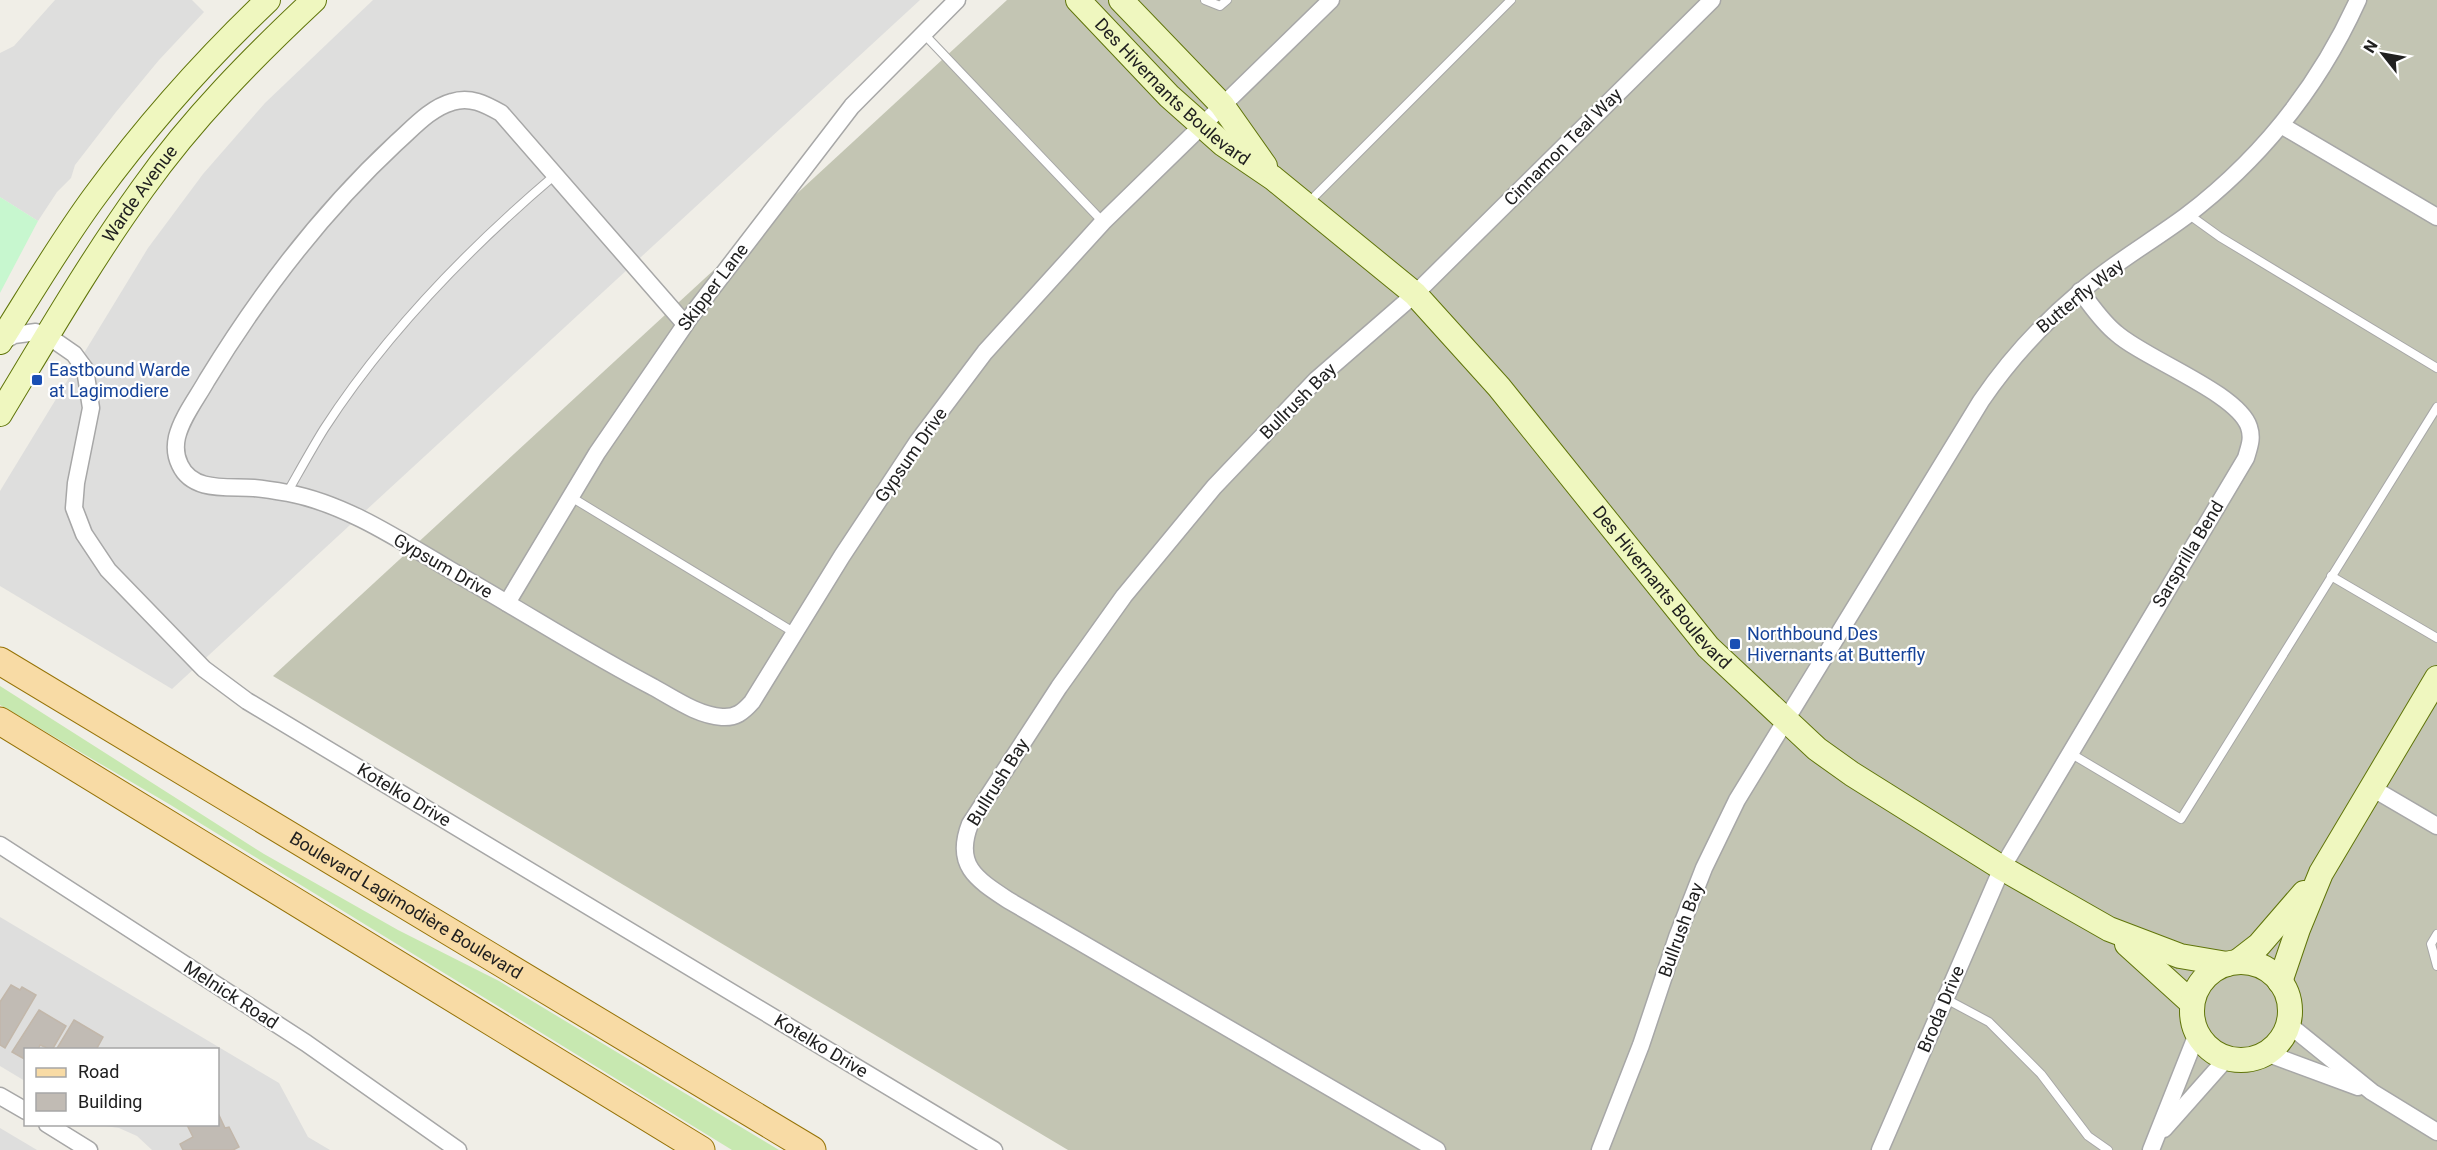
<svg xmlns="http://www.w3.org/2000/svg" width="2437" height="1150" font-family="Roboto,sans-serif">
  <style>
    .residential { fill: #dededd }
    .construction { fill: #c3c5b3 }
    .grass { fill: #c7e8b0 }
    .park { fill: #c7f7cf }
    .building { fill: #c1bbb4; stroke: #c2b7aa; stroke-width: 1.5 }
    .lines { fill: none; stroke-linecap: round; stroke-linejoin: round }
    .lane-casing { stroke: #a7a7a7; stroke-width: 10 }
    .street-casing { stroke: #a7a7a7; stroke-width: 19 }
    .secondary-casing { stroke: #60750a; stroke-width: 26 }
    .primary-casing { stroke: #967307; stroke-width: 29 }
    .lane { stroke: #fff; stroke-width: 8 }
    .street { stroke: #fff; stroke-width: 16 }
    .secondary { stroke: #eff7bf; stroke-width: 24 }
    .primary { stroke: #f8dba5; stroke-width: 27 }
    .transit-dot { fill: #1a4fb4; stroke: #fff; stroke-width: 2 }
    .labels { text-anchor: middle; stroke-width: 4.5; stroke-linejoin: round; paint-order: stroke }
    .street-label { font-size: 18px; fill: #202020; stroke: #fff }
    .transit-label { font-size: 18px; fill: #164399; stroke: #fff; text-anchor: start }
  </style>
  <rect width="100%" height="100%" fill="#f0eee7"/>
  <g class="residential">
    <path d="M55,0H192L204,12L159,60L116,112L75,165L71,178L57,192L38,221L0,197V53L14,46Z"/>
    <path d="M373,0H920L172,689L0,586V491L148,248L203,174L265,103Z"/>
    <path d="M0,917L279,1083L308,1137L330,1150H152L137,1136L119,1128L98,1125L218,1124V1050H26L25,1081L0,1066Z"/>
    <path d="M0,1128L37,1150H0Z"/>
  </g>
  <path class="construction" d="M1007,0H2437V1150H1068L273,676Z"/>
  <path class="grass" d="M0,686L264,854L398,930L499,981L779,1150H732L169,804L0,705Z"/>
  <path class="park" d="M0,197L38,221L0,293Z"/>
  <g class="building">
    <path d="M11,985L20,990L22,987L36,995L5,1048L0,1045V1002Z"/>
    <path d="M39,1010L66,1026L52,1050L40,1045L38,1050H26V1060L12,1052Z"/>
    <path d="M74,1020L103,1037L96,1050H56Z"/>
    <path d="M218,1113L225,1128L229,1127L239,1147L233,1150H183L180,1144L193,1137L187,1125L218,1124Z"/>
  </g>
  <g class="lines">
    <defs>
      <g id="lane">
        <path d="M1205,0L1220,6L1227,0"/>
        <path d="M923,33L1103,222"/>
        <path d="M1307,204L1511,0"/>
        <path d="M2188,214L2220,237L2437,368"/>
        <path d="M287,493C299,472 311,450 324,429C386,333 468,249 555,175"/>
        <path d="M571,497L795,633"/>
        <path d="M2331,576L2437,638"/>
        <path d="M2070,753L2181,819L2437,407"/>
        <path d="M2437,934L2431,944L2437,966"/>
        <path d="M1946,999L1989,1022L2041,1074L2088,1136L2108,1150"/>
      </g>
      <g id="street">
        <path d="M2281,125L2437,217"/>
        <path d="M685,324L501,113C485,104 470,96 452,102C430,108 412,129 396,143C321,213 260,293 207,380C197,398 182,417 177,437C175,446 176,457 180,465C193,493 229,486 254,488C265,489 277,491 288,493C353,505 414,550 471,582C532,617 591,655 653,687C675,699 697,715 722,717C736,718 743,712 752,702L842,556L918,441L985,352L1103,222L1331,0"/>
        <path d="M0,343L14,335L36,332L48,336L74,354L85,369L91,408L76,483L74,508L84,534L108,570L204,669L247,701L994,1150"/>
        <path d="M507,603L597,453L691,316L852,106L957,0"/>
        <path d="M2372,788L2437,826"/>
        <path d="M0,845L306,1043L458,1150"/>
        <path d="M2288,1024L2372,1092L2437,1132"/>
        <path d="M2266,1053L2358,1087"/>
        <path d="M0,1096L26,1111"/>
        <path d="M47,1124L89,1150"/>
        <path d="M2164,1129L2227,1058"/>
        <path d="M1437,1150L1008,900C976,879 954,865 970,824L1059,687L1124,596L1214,487L1316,380L1415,294L1712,0"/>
        <path d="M1600,1150L1641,1045L1677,937L1704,868L1737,800L1981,401C2009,360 2041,325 2079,293C2112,264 2151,242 2186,216C2262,158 2319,86 2358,0"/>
        <path d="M1880,1150L2002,868L2246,458C2249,447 2253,439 2249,427C2238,393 2145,359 2116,333C2102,322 2091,305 2080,291"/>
        <path d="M2151,1150L2197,1034"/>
      </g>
      <g id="secondary">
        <path id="s1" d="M1078,0L1169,96L1223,144L1273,178L1415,294L1499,387L1708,647L1817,749L1852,774L2002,868L2109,929L2180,956L2227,964"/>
        <path d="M1121,0L1222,105L1265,166"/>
        <path d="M0,342C31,293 61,242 95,196C147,125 205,60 268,0"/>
        <path id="s2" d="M0,414C46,338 91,260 143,188C192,119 252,58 314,0"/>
        <path d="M2127,944L2192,1003"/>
        <path d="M2237,962L2259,945L2304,893"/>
        <circle cx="2241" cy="1011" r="49"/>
        <path d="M2280,982L2298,929L2321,873L2437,678"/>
      </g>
      <g id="primary">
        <path id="s3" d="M0,661L812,1150"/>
        <path d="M0,721L701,1150"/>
      </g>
    </defs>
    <use href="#lane" class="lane-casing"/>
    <use href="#street" class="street-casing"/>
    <use href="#secondary" class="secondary-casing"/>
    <use href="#primary" class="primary-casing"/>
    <use href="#lane" class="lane"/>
    <use href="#street" class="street"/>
    <use href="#secondary" class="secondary"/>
    <use href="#primary" class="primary"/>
  </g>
  <g class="transit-dot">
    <rect x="31" y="374" width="12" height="12" rx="3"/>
    <rect x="1729" y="638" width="12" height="12" rx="3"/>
  </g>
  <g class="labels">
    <g class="street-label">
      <text dy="6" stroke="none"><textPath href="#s1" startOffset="132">Des Hivernants Boulevard</textPath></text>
      <text transform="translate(1563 147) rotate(-45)" y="6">Cinnamon Teal Way</text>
      <text dy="6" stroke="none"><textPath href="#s2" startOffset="261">Warde Avenue</textPath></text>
      <text transform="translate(713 287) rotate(-53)" y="6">Skipper Lane</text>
      <text transform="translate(2080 296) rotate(-39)" y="6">Butterfly Way</text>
      <text transform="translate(1298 401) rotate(-45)" y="6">Bullrush Bay</text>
      <text transform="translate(911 455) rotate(-55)" y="6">Gypsum Drive</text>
      <text transform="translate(2188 554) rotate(-59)" y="6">Sarsprilla Bend</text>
      <text transform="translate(443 566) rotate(30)" y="6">Gypsum Drive</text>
      <text dy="6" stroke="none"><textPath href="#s1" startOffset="832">Des Hivernants Boulevard</textPath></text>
      <text transform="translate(998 782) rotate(-58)" y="6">Bullrush Bay</text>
      <text transform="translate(404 795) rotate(31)" y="6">Kotelko Drive</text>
      <text dy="6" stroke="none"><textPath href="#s3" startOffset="474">Boulevard Lagimodière Boulevard</textPath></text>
      <text transform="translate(1681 930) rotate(-70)" y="6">Bullrush Bay</text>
      <text transform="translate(231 995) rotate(33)" y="6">Melnick Road</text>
      <text transform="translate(1941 1009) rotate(-67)" y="6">Broda Drive</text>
      <text transform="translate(821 1046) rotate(31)" y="6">Kotelko Drive</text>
    </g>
    <g class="transit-label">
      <text x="49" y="376">Eastbound Warde<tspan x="49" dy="21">at Lagimodiere</tspan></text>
      <text x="1747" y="640">Northbound Des<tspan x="1747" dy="21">Hivernants at Butterfly</tspan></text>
    </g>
  </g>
  <rect x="24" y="1048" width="195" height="78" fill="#ffffff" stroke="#a6a6a6" stroke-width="1.5"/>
  <rect x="36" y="1068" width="30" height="9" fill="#f8dba5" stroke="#a6a6a6" stroke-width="1.5"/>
  <text x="78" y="1078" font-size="18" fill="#202020">Road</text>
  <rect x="36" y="1093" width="30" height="18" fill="#c1bbb4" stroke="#a6a6a6" stroke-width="1.5"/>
  <text x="78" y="1108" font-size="18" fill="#202020">Building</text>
  <g transform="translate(2383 54) rotate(301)" stroke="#ffffff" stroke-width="4.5" paint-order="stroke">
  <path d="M0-4.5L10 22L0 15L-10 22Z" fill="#202020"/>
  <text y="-9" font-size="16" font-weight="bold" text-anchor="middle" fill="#202020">N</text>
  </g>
</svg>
